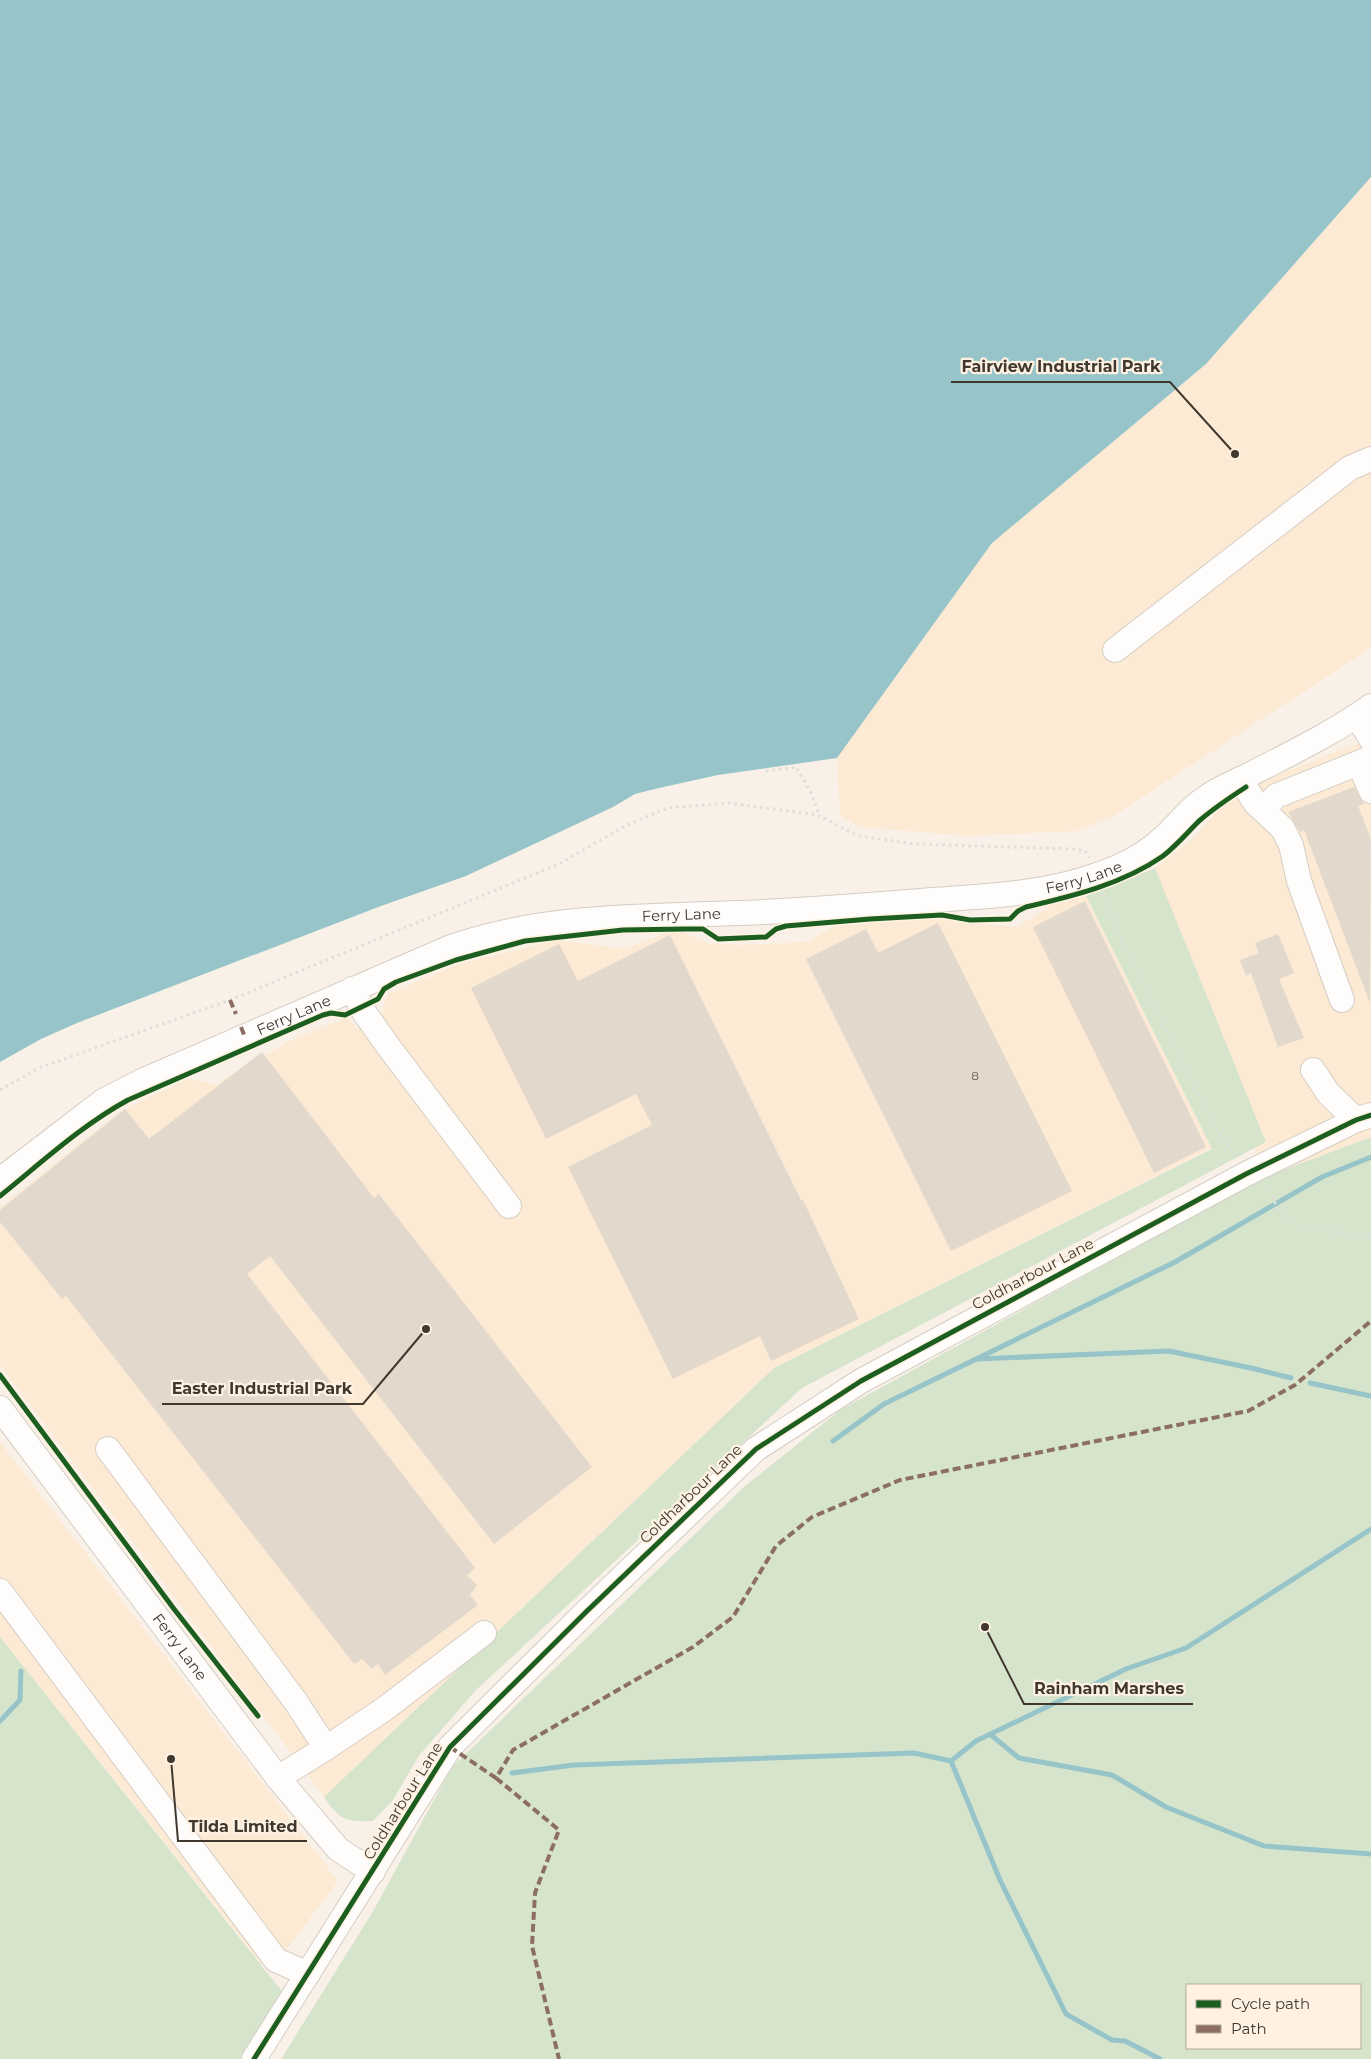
<svg xmlns="http://www.w3.org/2000/svg" width="1371" height="2059" font-family="Montserrat,sans-serif">
  <style>
    .built { fill: #fcead4 }
    .green { fill: #d7e4cc; fill-rule: evenodd }
    .water { fill: #96c4c8 }
    .lines { fill: none; stroke-linecap: round; stroke-linejoin: round }
    .stream { stroke: #96c4c8; stroke-width: 5 }
    .building { fill: #e3d8cc }
    .minor-casing { stroke: #d5cdc4; stroke-width: 26 }
    .path { stroke: #e0ddda; stroke-width: 3; stroke-dasharray: 2.5 4; stroke-linecap: butt }
    .minor { stroke: #fefdfc; stroke-width: 24 }
    .quiet { stroke: #8d6e63; stroke-width: 4; stroke-dasharray: 8 4; stroke-linecap: butt }
    .cycleway-casing { stroke: #fff2e2; stroke-width: 8 }
    .cycleway { stroke: #1b5e20; stroke-width: 5 }
    .labels { text-anchor: middle; stroke-width: 4.5; stroke-linejoin: round; paint-order: stroke }
    .number-label { font-size: 12px; fill: #6a6257 }
    .street-label { font-size: 15px; fill: #40382e; stroke: #fff2e2 }
    .leader { fill: none; stroke: #40382e; stroke-width: 2 }
    .callout-dot { fill: #40382e; stroke: #fff2e2; stroke-width: 2 }
    .callout-label { font-size: 16px; text-anchor: middle; font-weight: bold; fill: #40382e; stroke: #fff2e2; stroke-width: 4.5; stroke-linejoin: round; paint-order: stroke }
  </style>
  <rect width="100%" height="100%" fill="#f9f1e8"/>
  <g class="built">
    <path d="M1371,177V648L1115,815L1079,831L969,836L860,827L842,817L840,815L837,758L992,543L1206,364Z"/>
    <path d="M1371,738V1137L1265,1177L1155,868L1192,839L1225,803L1260,782Z"/>
    <path d="M1086,896L1212,1148L774,1368L324,1797L0,1365V1207L120,1111L188,1079L216,1084L291,1040L348,1017L357,1029L381,1014L388,994L458,964L558,940L625,949L666,933L683,932L710,944L740,945L807,942L835,926L929,919L1017,927L1051,905Z"/>
    <path d="M0,1442L338,1881L269,1973L0,1637Z"/>
  </g>
  <g class="green">
    <path d="M1155,868L1266,1142L802,1388L475,1691L418,1757L393,1800L373,1821C346,1822 339,1820 324,1797L774,1368L1212,1149L1086,896Z"/>
    <path d="M1371,1137V2059H281L372,1913L452,1767L745,1486L840,1410L1265,1177ZM1187,1985H1360V2048H1187Z"/>
    <path d="M0,1637L285,1995L241,2059H0Z"/>
  </g>
  <path class="water" d="M0,0H1371V177L1206,364L992,543L837,758L718,775L659,788L635,794L613,807L466,876L381,906L77,1023L41,1039L0,1062Z"/>
  <g class="lines">
    <g class="stream">
      <path d="M977,1359L1169,1351L1251,1368L1291,1378"/>
      <path d="M1310,1383L1371,1396"/>
      <path d="M833,1441L884,1404L1175,1262L1322,1177L1371,1157"/>
      <path d="M0,1721L20,1700L21,1671"/>
      <path d="M991,1735L1019,1758L1112,1775L1166,1807L1264,1846L1371,1854"/>
      <path d="M951,1761L976,1741L1126,1669L1186,1648L1371,1529"/>
      <path d="M512,1773L574,1765L914,1753L951,1761L1000,1880L1066,2014L1112,2040L1125,2041L1160,2059"/>
    </g>
  </g>
  <g class="building">
    <path d="M1354,787L1364,804L1358,806L1371,839L1370,1003L1304,830L1300,832L1288,812Z"/>
    <path d="M1085,901L1206,1147L1154,1173L1033,927Z"/>
    <path d="M938,923L1072,1191L951,1251L806,959L866,929L878,953Z"/>
    <path d="M1278,934L1294,973L1279,979L1304,1038L1278,1047L1251,973L1246,976L1240,960L1259,953L1255,943Z"/>
    <path d="M670,935L801,1200H803L859,1319L771,1361L760,1336L673,1379L568,1167L652,1125L636,1094L546,1139L471,988L559,944L578,981Z"/>
    <path d="M262,1052L374,1198L379,1194L592,1467L494,1544L270,1256L247,1274L475,1568L467,1576L477,1585L470,1595L478,1605L385,1675L378,1664L372,1669L362,1659L354,1664L66,1296L62,1299L0,1222V1210L125,1109L149,1139Z"/>
  </g>
  <g class="lines">
    <defs>
      <g id="minor">
        <path d="M1115,650L1350,468L1371,459"/>
        <path d="M1357,716L1371,739"/>
        <path d="M1359,763L1371,791"/>
        <path d="M1240,779L1256,804L1263,810L1276,796L1371,758"/>
        <path d="M1263,810L1283,829L1291,845L1299,881L1342,1000"/>
        <path d="M352,989L364,1012L388,1046L509,1206"/>
        <path d="M1313,1070L1328,1093L1356,1120"/>
        <path id="s1" d="M0,1180L103,1101L142,1081L451,947C543,915 640,917 737,913C802,911 868,905 933,900C988,896 1044,894 1097,875C1121,867 1147,854 1165,836C1178,824 1189,809 1204,799C1217,789 1233,783 1247,776C1289,754 1332,734 1371,706"/>
        <path id="s2" d="M0,1408L278,1778L338,1849L373,1872"/>
        <path d="M108,1449L296,1702L326,1748L278,1778"/>
        <path d="M0,1591L276,1960L308,1974"/>
        <path d="M326,1748L383,1710L484,1633"/>
        <path d="M254,2059L450,1747L586,1612L756,1449L861,1381L1246,1174L1356,1120L1371,1115"/>
      </g>
    </defs>
    <use href="#minor" class="minor-casing"/>
    <g class="path">
      <path d="M766,771L796,767C805,781 816,800 818,815"/>
      <path d="M1103,894L1123,943L1213,1124L1237,1158"/>
      <path d="M0,1090L39,1068L230,1000L559,864L625,826L667,808L729,803L818,815L858,836L915,844L1075,849L1085,851L1089,858"/>
      <path d="M1267,1184C1272,1195 1277,1211 1286,1218C1304,1232 1349,1234 1371,1233"/>
    </g>
    <use href="#minor" class="minor"/>
    <g class="quiet">
      <path d="M230,1000L236,1014"/>
      <path d="M241,1027L245,1037"/>
      <path d="M450,1747L496,1778L513,1750L693,1647L733,1617L776,1546L812,1517L900,1480L1248,1411L1295,1385L1371,1321"/>
      <path d="M496,1778L559,1830L535,1893L532,1946L559,2059"/>
    </g>
    <defs>
      <g id="cycleway">
        <path d="M0,1196C41,1163 82,1125 128,1100L323,1015L331,1013L345,1015L378,999L384,989L396,982L456,960L525,941L623,930L685,929H703L718,939L766,937L776,929L786,926L870,919L942,915L970,920L1010,919L1018,911L1026,907C1073,896 1123,884 1163,856C1176,846 1187,833 1199,821C1214,808 1229,798 1246,787"/>
        <path d="M0,1375L174,1609L258,1716"/>
        <path d="M254,2059L450,1747L586,1612L756,1449L861,1381L1246,1174L1356,1120L1371,1115"/>
      </g>
    </defs>
    <use href="#cycleway" class="cycleway-casing"/>
    <use href="#cycleway" class="cycleway"/>
  </g>
  <g class="labels">
    <g class="number-label">
      <text x="975" y="1080">8</text>
    </g>
    <g class="street-label">
      <text dy="5" stroke="none"><textPath href="#s1" startOffset="1149">Ferry Lane</textPath></text>
      <text dy="5" stroke="none"><textPath href="#s1" startOffset="744">Ferry Lane</textPath></text>
      <text dy="5" stroke="none"><textPath href="#s1" startOffset="339">Ferry Lane</textPath></text>
      <text transform="translate(1033 1274) rotate(-28)" y="5">Coldharbour Lane</text>
      <text transform="translate(691 1494) rotate(-44)" y="5">Coldharbour Lane</text>
      <text dy="5" stroke="none"><textPath href="#s2" startOffset="299">Ferry Lane</textPath></text>
      <text transform="translate(403 1801) rotate(-58)" y="5">Coldharbour Lane</text>
    </g>
  </g>
  <path class="leader" d="M1235 454L1170 382H951M426 1329L363 1404H162M985 1627L1024 1704H1193M171 1759L178 1841H307"/>
  <g class="callout-dot">
    <circle cx="1235" cy="454" r="5"/>
    <circle cx="426" cy="1329" r="5"/>
    <circle cx="985" cy="1627" r="5"/>
    <circle cx="171" cy="1759" r="5"/>
  </g>
  <g class="callout-label">
    <text x="1061" y="372">Fairview Industrial Park</text>
    <text x="262" y="1394">Easter Industrial Park</text>
    <text x="1109" y="1694">Rainham Marshes</text>
    <text x="243" y="1832">Tilda Limited</text>
  </g>
  <rect x="1186" y="1984" width="175" height="65" fill="#fff2e2" stroke="#b3a89a"/>
  <rect x="1196" y="2000" width="25" height="8" fill="#1b5e20" stroke="#b3a89a"/>
  <text x="1231" y="2009" font-size="15" fill="#40382e">Cycle path</text>
  <rect x="1196" y="2025" width="25" height="8" fill="#8d6e63" stroke="#b3a89a"/>
  <text x="1231" y="2034" font-size="15" fill="#40382e">Path</text>
</svg>
